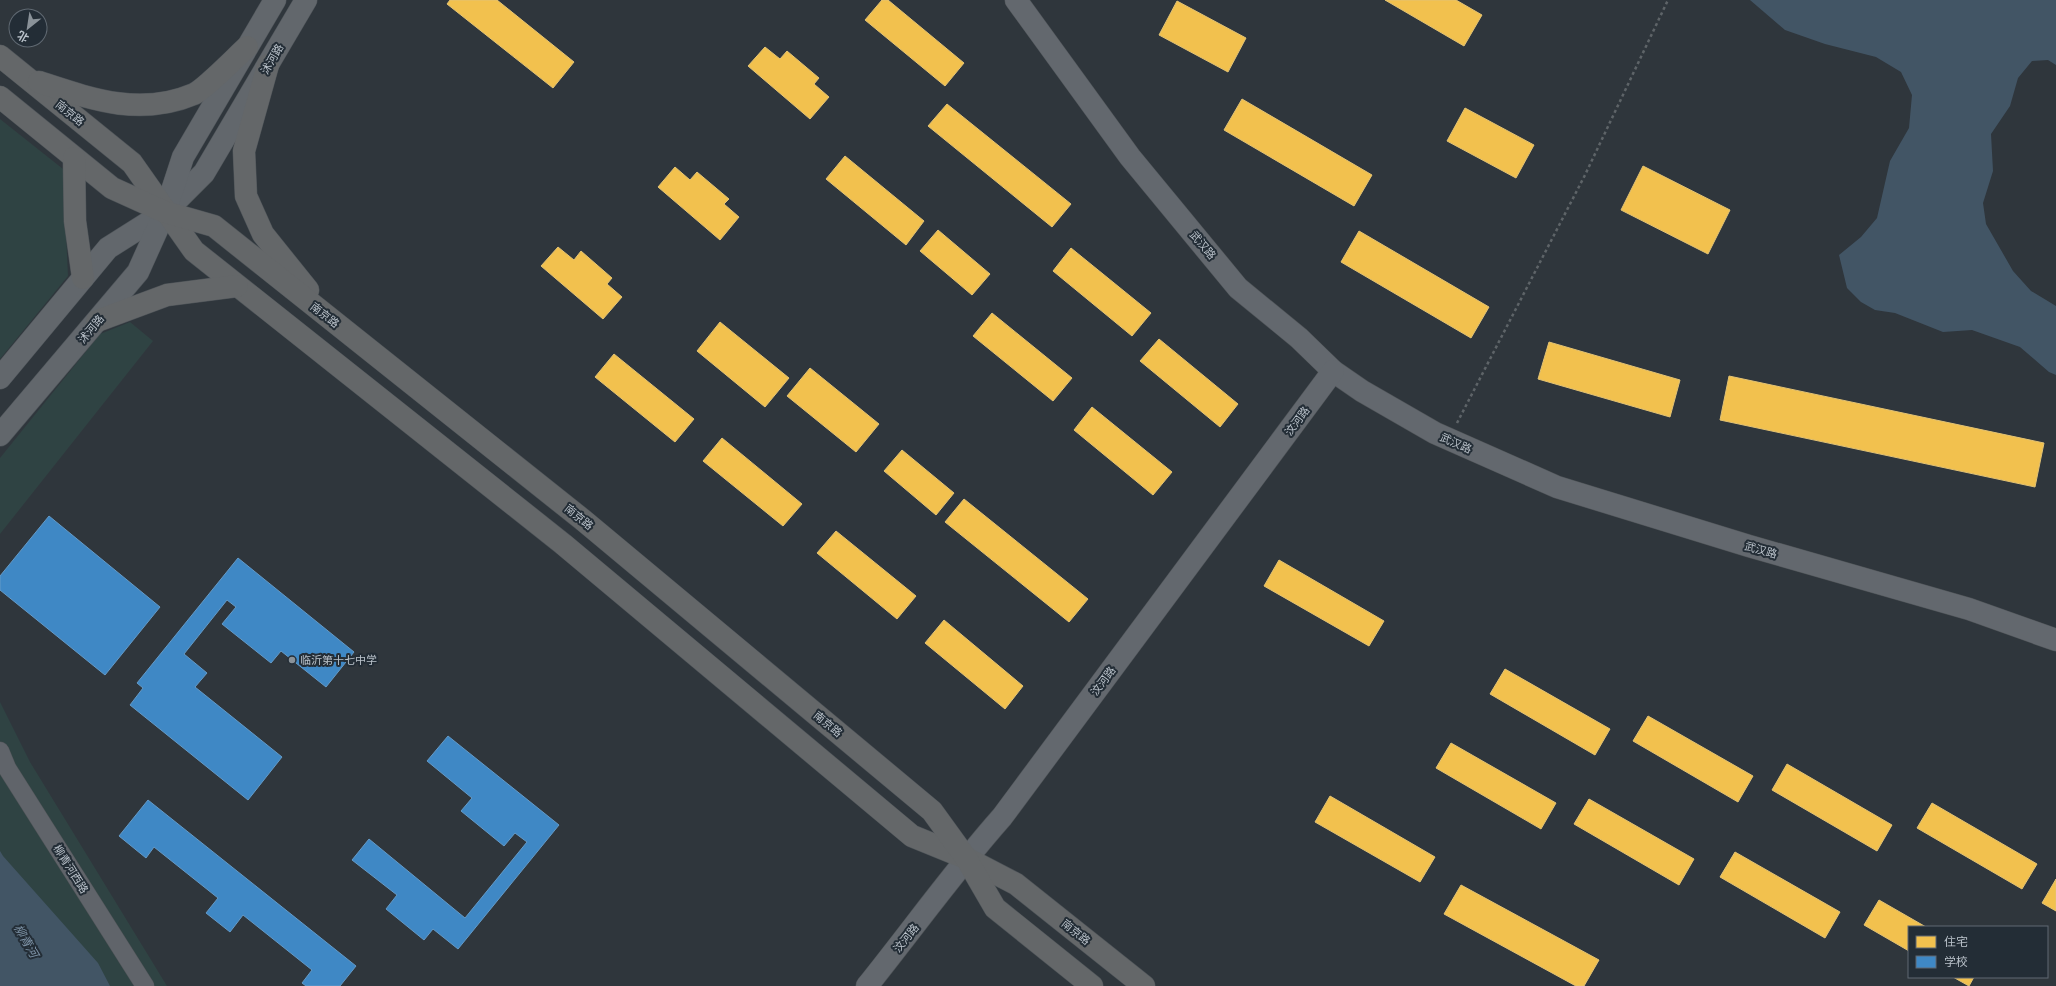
<svg xmlns="http://www.w3.org/2000/svg" width="2056" height="986" font-family="Poppins,'Noto Sans SC',sans-serif">
  <style>
    .green { fill: #2f4343 }
    .water { fill: #425565 }
    .homes { fill: #f2c14e; stroke: #e2c274 }
    .schools { fill: #3f88c5; stroke: #649ac7 }
    .lines { fill: none; stroke-linecap: round; stroke-linejoin: round }
    .street-casing { stroke: #4d5256; stroke-width: 19 }
    .secondary-casing { stroke: #4d5256; stroke-width: 23 }
    .primary-casing { stroke: #4d5358; stroke-width: 23 }
    .highway-casing { stroke: #4c5257; stroke-width: 23 }
    .path { stroke: #5e6468; stroke-width: 2.5; stroke-dasharray: 3 3; stroke-linecap: butt }
    .street { stroke: #60646a; stroke-width: 18 }
    .secondary { stroke: #63686e; stroke-width: 22 }
    .primary { stroke: #62676c; stroke-width: 22 }
    .highway { stroke: #646769; stroke-width: 22 }
    .poi-dot { fill: #8a9299; stroke: #232d36; stroke-width: 1.5 }
    .labels { text-anchor: middle; stroke-width: 4; stroke-linejoin: round; paint-order: stroke }
    .street-label { font-size: 11px; fill: #bbc3cb; stroke: #232d36 }
    .poi-label { font-size: 11px; fill: #bbc3cb; stroke: #232d36; text-anchor: start }
    .water-label { font-size: 12px; font-style: italic; fill: #8096aa; stroke: #232d36 }
  </style>
  <rect width="100%" height="100%" fill="#2f363c"/>
  <g class="green">
    <path d="M0,119L63,169L68,276L0,359Z"/>
    <path d="M130,322L153,341L0,534V458L100,334Z"/>
    <path d="M0,702L30,762L167,986H0Z"/>
  </g>
  <g class="water">
    <path d="M1750,0H2056V65L2048,60L2032,61L2018,78L2010,106L1991,134L1993,171L1983,203L1986,224L2013,271L2031,291L2056,306V375L2049,372L2020,347L1972,330L1943,332L1895,313L1875,310L1861,302L1847,288L1839,255L1861,237L1877,218L1890,161L1909,128L1912,95L1901,72L1876,57L1825,44L1785,30Z"/>
    <path d="M0,851L3,856L98,963L110,986H0Z"/>
  </g>
  <g class="homes">
    <path d="M450,0H497L574,62L553,88L447,4Z"/>
    <path d="M882,0H888L964,63L945,86L865,20Z"/>
    <path d="M1385,0H1456L1482,15L1464,46Z"/>
    <path d="M1177,1L1246,38L1228,72L1159,35Z"/>
    <path d="M765,47L780,59L787,51L819,78L814,84L829,97L810,119L748,66Z"/>
    <path d="M1242,99L1372,175L1354,206L1224,130Z"/>
    <path d="M947,104L1071,204L1052,227L928,126Z"/>
    <path d="M1465,108L1534,145L1516,178L1447,141Z"/>
    <path d="M845,156L924,221L906,245L826,179Z"/>
    <path d="M1643,166L1730,210L1708,254L1621,210Z"/>
    <path d="M675,167L690,180L697,172L729,199L724,204L739,217L720,240L658,187Z"/>
    <path d="M938,230L990,274L972,295L920,251Z"/>
    <path d="M1359,231L1489,307L1471,338L1341,262Z"/>
    <path d="M558,247L574,260L581,251L612,278L607,284L622,297L603,319L541,266Z"/>
    <path d="M1071,248L1151,313L1132,336L1053,271Z"/>
    <path d="M992,313L1072,378L1053,401L973,336Z"/>
    <path d="M720,322L789,378L765,407L697,351Z"/>
    <path d="M1159,339L1238,404L1220,427L1140,361Z"/>
    <path d="M1549,342L1680,380L1670,417L1538,379Z"/>
    <path d="M614,354L694,419L675,442L595,377Z"/>
    <path d="M810,368L879,424L856,452L787,396Z"/>
    <path d="M1729,376L2044,443L2035,487L1720,420Z"/>
    <path d="M1092,407L1172,472L1153,495L1074,430Z"/>
    <path d="M722,438L802,504L783,526L703,461Z"/>
    <path d="M902,450L954,493L936,515L884,471Z"/>
    <path d="M964,499L1088,599L1069,622L945,522Z"/>
    <path d="M836,531L916,596L897,619L817,553Z"/>
    <path d="M1279,560L1384,621L1369,646L1264,586Z"/>
    <path d="M944,620L1023,686L1005,709L925,643Z"/>
    <path d="M1505,669L1610,729L1595,755L1490,694Z"/>
    <path d="M1648,716L1753,776L1738,802L1633,741Z"/>
    <path d="M1451,743L1556,803L1541,829L1436,768Z"/>
    <path d="M1787,764L1892,825L1877,851L1772,790Z"/>
    <path d="M1330,796L1435,857L1420,882L1315,822Z"/>
    <path d="M1589,799L1694,859L1679,885L1574,824Z"/>
    <path d="M1932,803L2037,864L2022,889L1917,828Z"/>
    <path d="M1735,852L1840,912L1825,938L1720,877Z"/>
    <path d="M2056,879V911L2042,903Z"/>
    <path d="M1461,885L1599,960L1584,986H1576L1444,914Z"/>
    <path d="M1879,900L1926,927H1909V951L1864,925Z"/>
    <path d="M1953,977H1974L1969,986Z"/>
  </g>
  <g class="schools">
    <path d="M49,516L160,607L105,675L0,590V576Z"/>
    <path d="M238,558L354,652L326,687L281,651L271,663L222,624L236,607L227,600L184,654L207,673L195,687L282,757L248,800L130,705L143,688L137,683Z"/>
    <path d="M448,736L559,825L458,949L433,929L424,940L386,909L397,895L352,860L369,839L465,918L527,842L515,833L504,846L461,811L472,798L427,761Z"/>
    <path d="M148,800L356,966L340,986H306L302,983L312,970L243,915L230,932L206,913L218,898L154,847L146,858L119,836Z"/>
  </g>
  <g class="lines">
    <defs>
      <path id="street" d="M0,751L7,768L145,986"/>
      <g id="secondary">
        <path d="M1016,0L1130,157L1238,288L1299,338L1333,371L1362,391L1435,433L1557,487L1749,546L1969,609L2056,640"/>
        <path d="M867,986C912,930 954,871 1002,817L1333,371"/>
      </g>
      <g id="primary">
        <path d="M0,378L108,248L165,212L204,173L306,0"/>
        <path d="M0,435L138,272L165,212L183,157L275,0"/>
      </g>
      <g id="highway">
        <path d="M0,56L132,163L194,251L563,544L912,836L966,858L1016,884L1144,986"/>
        <path d="M268,65L244,151L246,196L263,234L308,290"/>
        <path d="M39,82C91,99 140,117 194,94C205,89 236,57 247,47"/>
        <path d="M0,97L112,188L165,212L214,226L583,520L932,811L966,858L995,908L1092,986"/>
        <path d="M74,158L75,221L83,278"/>
        <path d="M97,321L167,295L237,286"/>
      </g>
    </defs>
    <use href="#street" class="street-casing"/>
    <use href="#secondary" class="secondary-casing"/>
    <use href="#primary" class="primary-casing"/>
    <use href="#highway" class="highway-casing"/>
    <path class="path" d="M1457,423L1585,175L1668,0"/>
    <use href="#street" class="street"/>
    <use href="#secondary" class="secondary"/>
    <use href="#primary" class="primary"/>
    <use href="#highway" class="highway"/>
  </g>
  <circle class="poi-dot" cx="292" cy="660" r="4"/>
  <g class="labels">
    <g class="street-label">
      <text transform="translate(272 59) rotate(-60)" y="4">沭河路</text>
      <text transform="translate(70 113) rotate(39)" y="4">南京路</text>
      <text transform="translate(1203 245) rotate(50)" y="4">武汉路</text>
      <text transform="translate(325 315) rotate(38)" y="4">南京路</text>
      <text transform="translate(91 329) rotate(-50)" y="4">沭河路</text>
      <text transform="translate(1297 421) rotate(-53)" y="4">汶河路</text>
      <text transform="translate(1456 443) rotate(24)" y="4">武汉路</text>
      <text transform="translate(579 517) rotate(39)" y="4">南京路</text>
      <text transform="translate(1761 550) rotate(16)" y="4">武汉路</text>
      <text transform="translate(1103 681) rotate(-53)" y="4">汶河路</text>
      <text transform="translate(828 724) rotate(40)" y="4">南京路</text>
      <text transform="translate(71 869) rotate(58)" y="4">柳青河西路</text>
      <text transform="translate(1076 932) rotate(39)" y="4">南京路</text>
      <text transform="translate(906 938) rotate(-51)" y="4">汶河路</text>
    </g>
    <g class="poi-label">
      <text x="300" y="664">临沂第十七中学</text>
    </g>
    <g class="water-label">
      <text transform="translate(26 941) rotate(60)" y="4">柳青河</text>
    </g>
  </g>
  <rect x="1908" y="926" width="140" height="52" fill="#232d36" stroke="#606972"/>
  <rect x="1916" y="936" width="20" height="12" fill="#f2c14e" stroke="#606972"/>
  <text x="1944" y="946" font-size="12" fill="#bbc3cb">住宅</text>
  <rect x="1916" y="956" width="20" height="12" fill="#3f88c5" stroke="#606972"/>
  <text x="1944" y="966" font-size="12" fill="#bbc3cb">学校</text>
  <g transform="translate(28 28) rotate(210)"><circle r="19" fill="#232d36" stroke="#606972"/>
  <path d="M0-3L7 15L0 10L-7 15Z" fill="#8a9299"/>
  <text y="-6" font-size="11" font-weight="bold" text-anchor="middle" fill="#bbc3cb">北</text>
  </g>
</svg>
